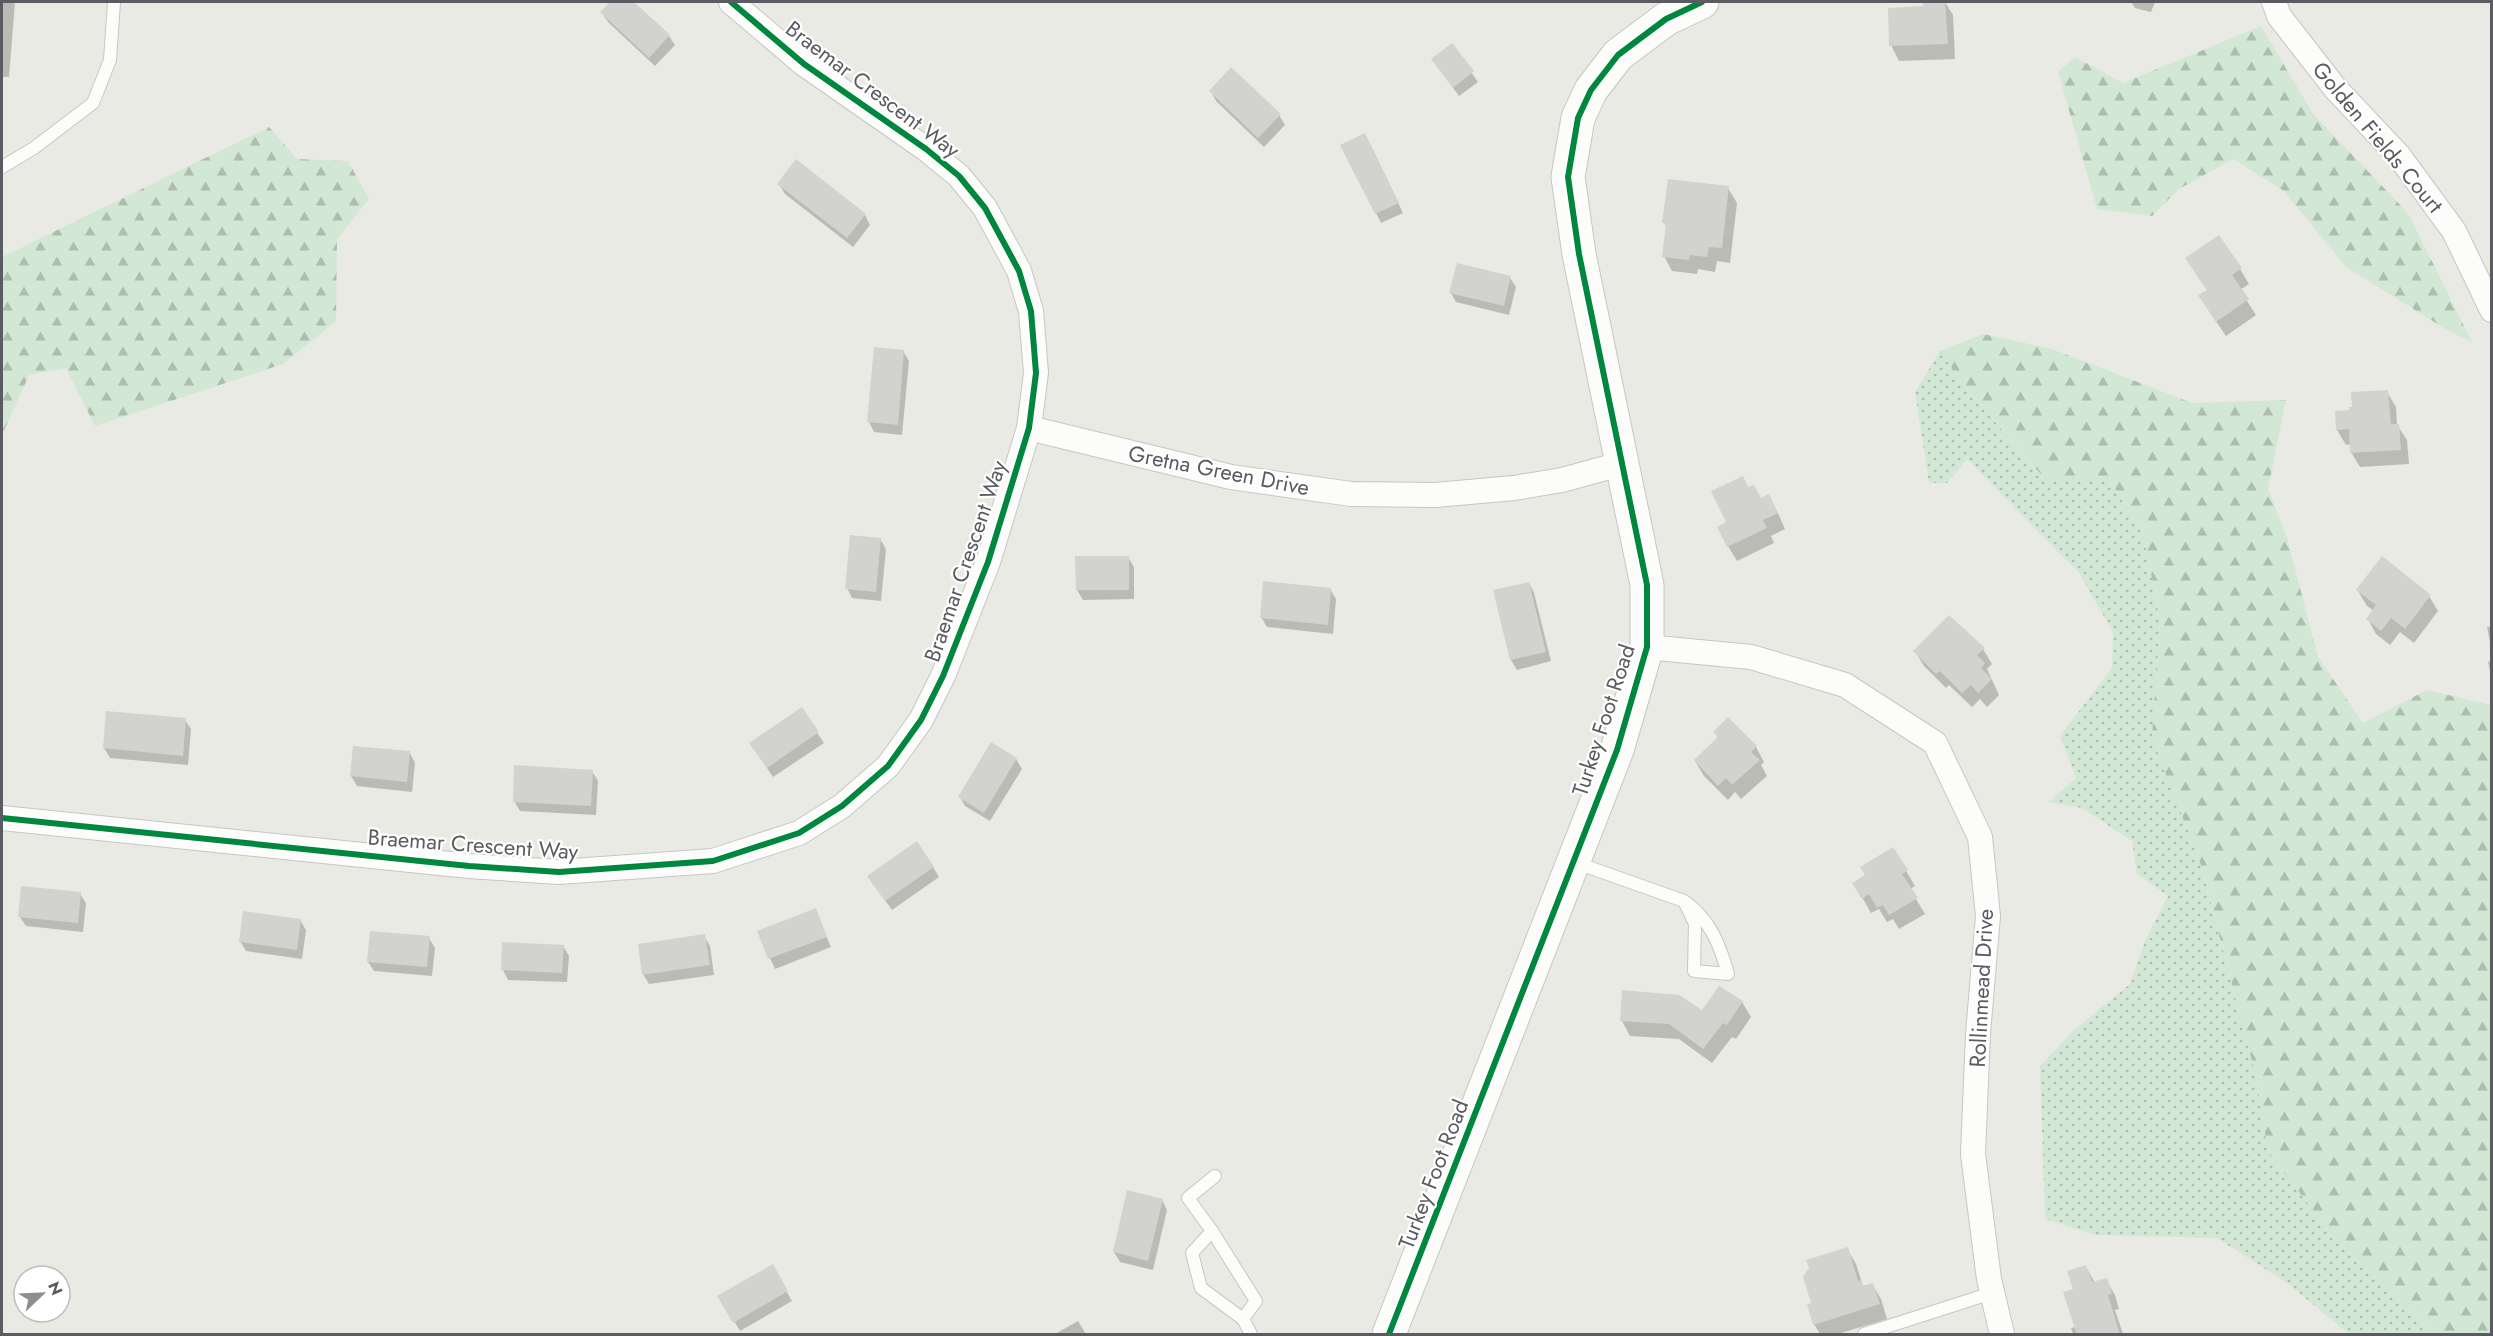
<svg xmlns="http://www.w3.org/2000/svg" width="2493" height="1336" font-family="Jost,sans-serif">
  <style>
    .grass { fill: url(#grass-dots) }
    .forest { fill: url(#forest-firs) }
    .shadow { fill: #0003 }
    .building { fill: #d2d2ce }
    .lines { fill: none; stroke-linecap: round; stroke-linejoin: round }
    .lane-casing { stroke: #c6c6c6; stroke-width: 14 }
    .street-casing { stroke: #c6c6c6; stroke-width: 26 }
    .secondary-casing { stroke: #c6c6c6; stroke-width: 35 }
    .lane { stroke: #fcfcfb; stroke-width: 12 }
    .street { stroke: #fcfcfb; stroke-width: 24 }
    .secondary { stroke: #fcfcfb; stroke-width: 33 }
    .cycleway-casing { stroke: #fff; stroke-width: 10 }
    .cycleway { stroke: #00873e; stroke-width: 6 }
    .labels { text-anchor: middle; stroke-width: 4.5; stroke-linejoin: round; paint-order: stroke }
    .street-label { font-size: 22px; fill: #5a5c62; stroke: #fff }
  </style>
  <defs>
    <pattern id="grass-dots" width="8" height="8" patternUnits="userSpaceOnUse" patternTransform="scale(1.5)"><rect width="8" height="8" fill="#d2e7d4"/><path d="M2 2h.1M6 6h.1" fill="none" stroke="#adbeaf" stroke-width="1.8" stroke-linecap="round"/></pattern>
    <pattern id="forest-firs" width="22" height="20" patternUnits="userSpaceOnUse" patternTransform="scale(1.5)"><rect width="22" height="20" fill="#d2e7d4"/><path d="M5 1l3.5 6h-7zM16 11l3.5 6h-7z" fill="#adbeaf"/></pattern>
  </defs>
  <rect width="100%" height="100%" fill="#eaeae4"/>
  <path class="grass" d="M1940,351L1965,387L2043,478H2109L2144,537L2160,621L2153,738L2201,865L2256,1077L2268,1151L2333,1237L2435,1334H2349L2287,1283L2217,1238L2095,1235L2045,1219L2040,1066L2073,1031L2130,984L2145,941L2168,896L2137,874L2132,841L2082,808L2049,802L2076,778L2060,736L2112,668L2113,632L2079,573L1967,459L1947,483H1929L1915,392Z"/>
  <g class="forest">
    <path d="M2261,26L2313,114L2408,213L2472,342L2447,330L2346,267L2284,191L2233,159L2179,189L2152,216L2097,209L2058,72L2075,57L2123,83Z"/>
    <path d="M269,127L297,159L348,161L369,199L337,239L336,321L283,364L95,426L66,368L29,375L2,435V257Z"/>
    <path d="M1983,334L2052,349L2192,403L2286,400L2268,489L2287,538L2318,657L2363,723L2427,690L2491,705V1334H2435L2333,1237L2268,1151L2256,1077L2201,865L2152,738L2160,621L2144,537L2109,478H2044L1965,387L1940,351Z"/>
  </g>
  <g class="shadow">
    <path d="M2,2H15L9,77H2Z"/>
    <path d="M612,2H632L669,36L675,45L655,66L608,22L602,13Z"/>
    <path d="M1924,2H1945L1953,15L1955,59L1899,61L1891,45L1925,7Z"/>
    <path d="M2131,2H2155L2151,12L2135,8Z"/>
    <path d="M1452,45L1478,82L1459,96L1433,60Z"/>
    <path d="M1211,91L1279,115L1285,125L1264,147L1216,101Z"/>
    <path d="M1370,144L1403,213L1381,223L1342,145Z"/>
    <path d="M779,184L865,215L870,225L853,247L785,194Z"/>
    <path d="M1728,188L1737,203L1730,263L1717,261L1715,272L1698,269L1697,274L1672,271L1664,256L1667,228L1664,222Z"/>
    <path d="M2240,269L2249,284L2240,290L2256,315L2226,336L2209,311L2208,291L2196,274Z"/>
    <path d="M1510,278L1516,287L1509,315L1456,302L1451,293Z"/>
    <path d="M903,351L909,361L902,435L874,432L869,422Z"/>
    <path d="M2387,392L2396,407L2397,425L2407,440L2409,464L2360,467L2351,452V444L2346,445L2337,430L2351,412Z"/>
    <path d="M1749,489L1777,511L1785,529L1771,536L1774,543L1737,561L1728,546V523Z"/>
    <path d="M880,539L886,549L881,601L852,598L847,588Z"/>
    <path d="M1128,557L1134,567V599L1083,600L1077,590Z"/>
    <path d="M1529,583L1534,593L1551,661L1517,670L1511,660Z"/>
    <path d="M1330,589L1336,599L1333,634L1267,627L1261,617Z"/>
    <path d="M2358,591L2429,596L2438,611L2414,643L2400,632L2390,645L2376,634L2368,619L2374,611L2367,606Z"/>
    <path d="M2492,626V652L2487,627Z"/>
    <path d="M1983,649L1992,664L1987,669L1999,695L1987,707L1980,699L1972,707L1949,685L1946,688L1924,666L1915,651Z"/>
    <path d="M2492,661V680L2488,662Z"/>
    <path d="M801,709L824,743L773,777L757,753Z"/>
    <path d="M185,720L191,729L188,765L110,758L104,748Z"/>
    <path d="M1715,732L1756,747L1764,762L1761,765L1767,776L1741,799L1735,792L1728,800L1704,776L1695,761L1718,738Z"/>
    <path d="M410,753L415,763L412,792L357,786L351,776Z"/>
    <path d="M1016,759L1022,769L990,821L965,806L960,797Z"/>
    <path d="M592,771L598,781L596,815L520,811L514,801Z"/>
    <path d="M1893,849L1915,886L1910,889L1925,914L1899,929L1893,919L1887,922L1879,909L1871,913L1854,883L1866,875Z"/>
    <path d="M933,867L939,877L892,910L875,886Z"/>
    <path d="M80,894L86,903L83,932L26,926L20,917Z"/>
    <path d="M815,910L831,947L775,969L758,932Z"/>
    <path d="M300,920L306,930L302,959L246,951L240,941Z"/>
    <path d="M704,936L710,946L714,975L649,984L643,974Z"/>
    <path d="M429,938L435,948L432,976L374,971L368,962Z"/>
    <path d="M563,946L569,956L567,982L508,980L503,970Z"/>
    <path d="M1742,1002L1751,1017L1736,1039L1732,1037L1712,1063L1679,1039L1630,1036L1622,1021L1703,1012Z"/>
    <path d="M1162,1200L1167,1210L1153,1270L1120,1262L1114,1252Z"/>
    <path d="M1847,1249L1856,1264L1863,1286L1872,1284L1881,1299L1887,1319L1838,1334H1820L1814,1324L1813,1304Z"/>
    <path d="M772,1266L792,1301L740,1331L719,1296Z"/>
    <path d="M2086,1267L2095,1283L2106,1280L2115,1295L2119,1309L2115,1310L2123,1334H2073L2071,1328L2076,1327Z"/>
    <path d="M1078,1321L1086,1334H1055Z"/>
  </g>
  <g class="building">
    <path d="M610,2H634L670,35L649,58L600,12Z"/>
    <path d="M1923,2H1945L1948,44L1889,46L1888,8L1923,6Z"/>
    <path d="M1452,43L1474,71L1453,88L1431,59Z"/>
    <path d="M1231,67L1281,114L1258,138L1209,91Z"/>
    <path d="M1365,133L1399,203L1375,214L1340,145Z"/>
    <path d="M796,159L866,214L847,238L777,184Z"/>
    <path d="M1668,179L1729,186L1722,248L1709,247L1707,257L1690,255L1689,260L1662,257L1666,223H1662Z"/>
    <path d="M2219,235L2242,268L2232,275L2249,299L2216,322L2198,295L2207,290L2185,258Z"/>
    <path d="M1457,263L1511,276L1504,306L1449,293Z"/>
    <path d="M874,347L904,350L898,425L867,422Z"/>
    <path d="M2388,390L2391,424H2399L2401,450L2350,453L2349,429L2336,430L2335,411L2349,410V407H2352L2351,392Z"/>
    <path d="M1743,476L1748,487L1754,485L1761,498L1769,494L1778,513L1763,520L1767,528L1727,547L1717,527L1726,522L1711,491Z"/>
    <path d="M850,535L881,538L876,592L845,589Z"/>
    <path d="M1075,556H1129V590H1076Z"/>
    <path d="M2382,556L2431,595L2405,629L2391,618L2381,631L2366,619L2376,605L2356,590Z"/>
    <path d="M1263,581L1331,588L1328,625L1260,618Z"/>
    <path d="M1529,582L1546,652L1510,660L1493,590Z"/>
    <path d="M1949,615L1985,648L1977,655L1985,663L1981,668L1992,679L1978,693L1971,685L1962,693L1940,671L1936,674L1913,651Z"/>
    <path d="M802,707L819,732L767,768L749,743Z"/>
    <path d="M106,711L186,718L183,756L103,748Z"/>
    <path d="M1728,717L1757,746L1751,752L1760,760L1732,785L1726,778L1718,786L1694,760L1718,737L1713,732Z"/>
    <path d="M991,742L1017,758L984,813L958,797Z"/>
    <path d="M353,746L410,751L407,782L350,776Z"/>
    <path d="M514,765L593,770L591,806L513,802Z"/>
    <path d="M917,841L934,867L885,901L867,876Z"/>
    <path d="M1893,847L1908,870L1902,874L1918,898L1889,915L1883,905L1877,908L1869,894L1862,899L1852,883L1865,875L1860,867Z"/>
    <path d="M21,886L81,892L78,923L18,917Z"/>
    <path d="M816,908L827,937L768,959L757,931Z"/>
    <path d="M243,911L301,919L297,950L239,942Z"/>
    <path d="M370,931L430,936L427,967L367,962Z"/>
    <path d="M705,934L710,965L642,975L638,944Z"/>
    <path d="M502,942L564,945L562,973L501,970Z"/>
    <path d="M1719,986L1743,1001L1727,1025L1723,1023L1703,1049L1669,1024L1620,1021L1622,990L1679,995L1702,1010Z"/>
    <path d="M1127,1190L1163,1199L1148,1261L1113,1252Z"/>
    <path d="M1848,1247L1858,1281L1861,1280L1863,1286L1873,1283L1880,1304L1813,1325L1807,1304L1811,1303L1803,1277L1809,1268L1806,1260Z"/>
    <path d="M773,1264L788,1291L733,1323L717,1296Z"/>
    <path d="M2086,1265L2092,1282L2107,1278L2112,1294L2108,1295L2120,1335H2077L2063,1292L2073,1289L2067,1271Z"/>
  </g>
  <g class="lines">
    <defs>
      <g id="lane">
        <path d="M2,167L34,148L93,103L110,60L114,2"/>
        <path d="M1574,862L1684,901L1695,924L1694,971L1728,974C1720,945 1710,919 1684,901"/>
        <path d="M1215,1176L1188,1198L1212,1231L1192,1253L1201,1288L1243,1319L1251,1334"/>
        <path d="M1212,1231L1256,1301L1243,1319"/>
        <path d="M1864,1334L1992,1293"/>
      </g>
      <g id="street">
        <path d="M2274,2L2279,16L2335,88L2399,156L2454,231L2492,310"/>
        <path d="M1029,428L1231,477L1351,494L1435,495L1514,488L1562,480L1624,463"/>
        <path d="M1647,647L1751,657L1845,685L1935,743L1980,837L1988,916L1978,1034L1973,1154L1989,1279L2002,1334"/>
        <path d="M2,818L469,866L559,872L713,861L799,833L842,806L888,766L921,720L943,676L988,562L1029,428L1036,373L1031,311L1019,271L1011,256L985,208L959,176L926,149L804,64L731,2"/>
      </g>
      <path id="secondary" d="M1389,1334L1617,750L1647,647V585L1579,254L1568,177L1578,118L1591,90L1618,55L1666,19L1702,2"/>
    </defs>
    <use href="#lane" class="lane-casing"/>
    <use href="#street" class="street-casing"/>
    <use href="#secondary" class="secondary-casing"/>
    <use href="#lane" class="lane"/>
    <use href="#street" class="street"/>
    <use href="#secondary" class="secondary"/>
    <defs>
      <g id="cycleway">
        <path d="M2,818L469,866L559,872L713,861L799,833L842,806L888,766L921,720L943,676L988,562L1029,428L1036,373L1031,311L1019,271L1011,256L985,208L959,176L926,149L804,64L731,2"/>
        <path d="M1389,1334L1617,750L1647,647V585L1579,254L1568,177L1578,118L1591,90L1618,55L1666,19L1702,2"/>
      </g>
    </defs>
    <use href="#cycleway" class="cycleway-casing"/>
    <use href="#cycleway" class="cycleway"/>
  </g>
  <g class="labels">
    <g class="street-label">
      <text transform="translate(873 89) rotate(37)" y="8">Braemar Crescent Way</text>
      <text transform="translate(2378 137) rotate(50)" y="8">Golden Fields Court</text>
      <text transform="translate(1219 470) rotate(11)" y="8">Gretna Green Drive</text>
      <text transform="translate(965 561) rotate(-71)" y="8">Braemar Crescent Way</text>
      <text transform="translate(1603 720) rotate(-72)" y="8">Turkey Foot Road</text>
      <text transform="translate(473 844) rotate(4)" y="8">Braemar Crescent Way</text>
      <text transform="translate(1981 988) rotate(-87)" y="8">Rollinmead Drive</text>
      <text transform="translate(1433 1174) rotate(-69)" y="8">Turkey Foot Road</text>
    </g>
  </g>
  <rect width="2493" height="1336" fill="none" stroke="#5a5c62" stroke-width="6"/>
  <g transform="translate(42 1294) rotate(67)"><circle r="28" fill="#ffffff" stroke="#bdbec0" stroke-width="1.5"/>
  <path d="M0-4.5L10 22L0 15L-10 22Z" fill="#8c8e90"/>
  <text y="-9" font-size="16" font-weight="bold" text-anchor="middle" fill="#5a5c62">N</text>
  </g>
</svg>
